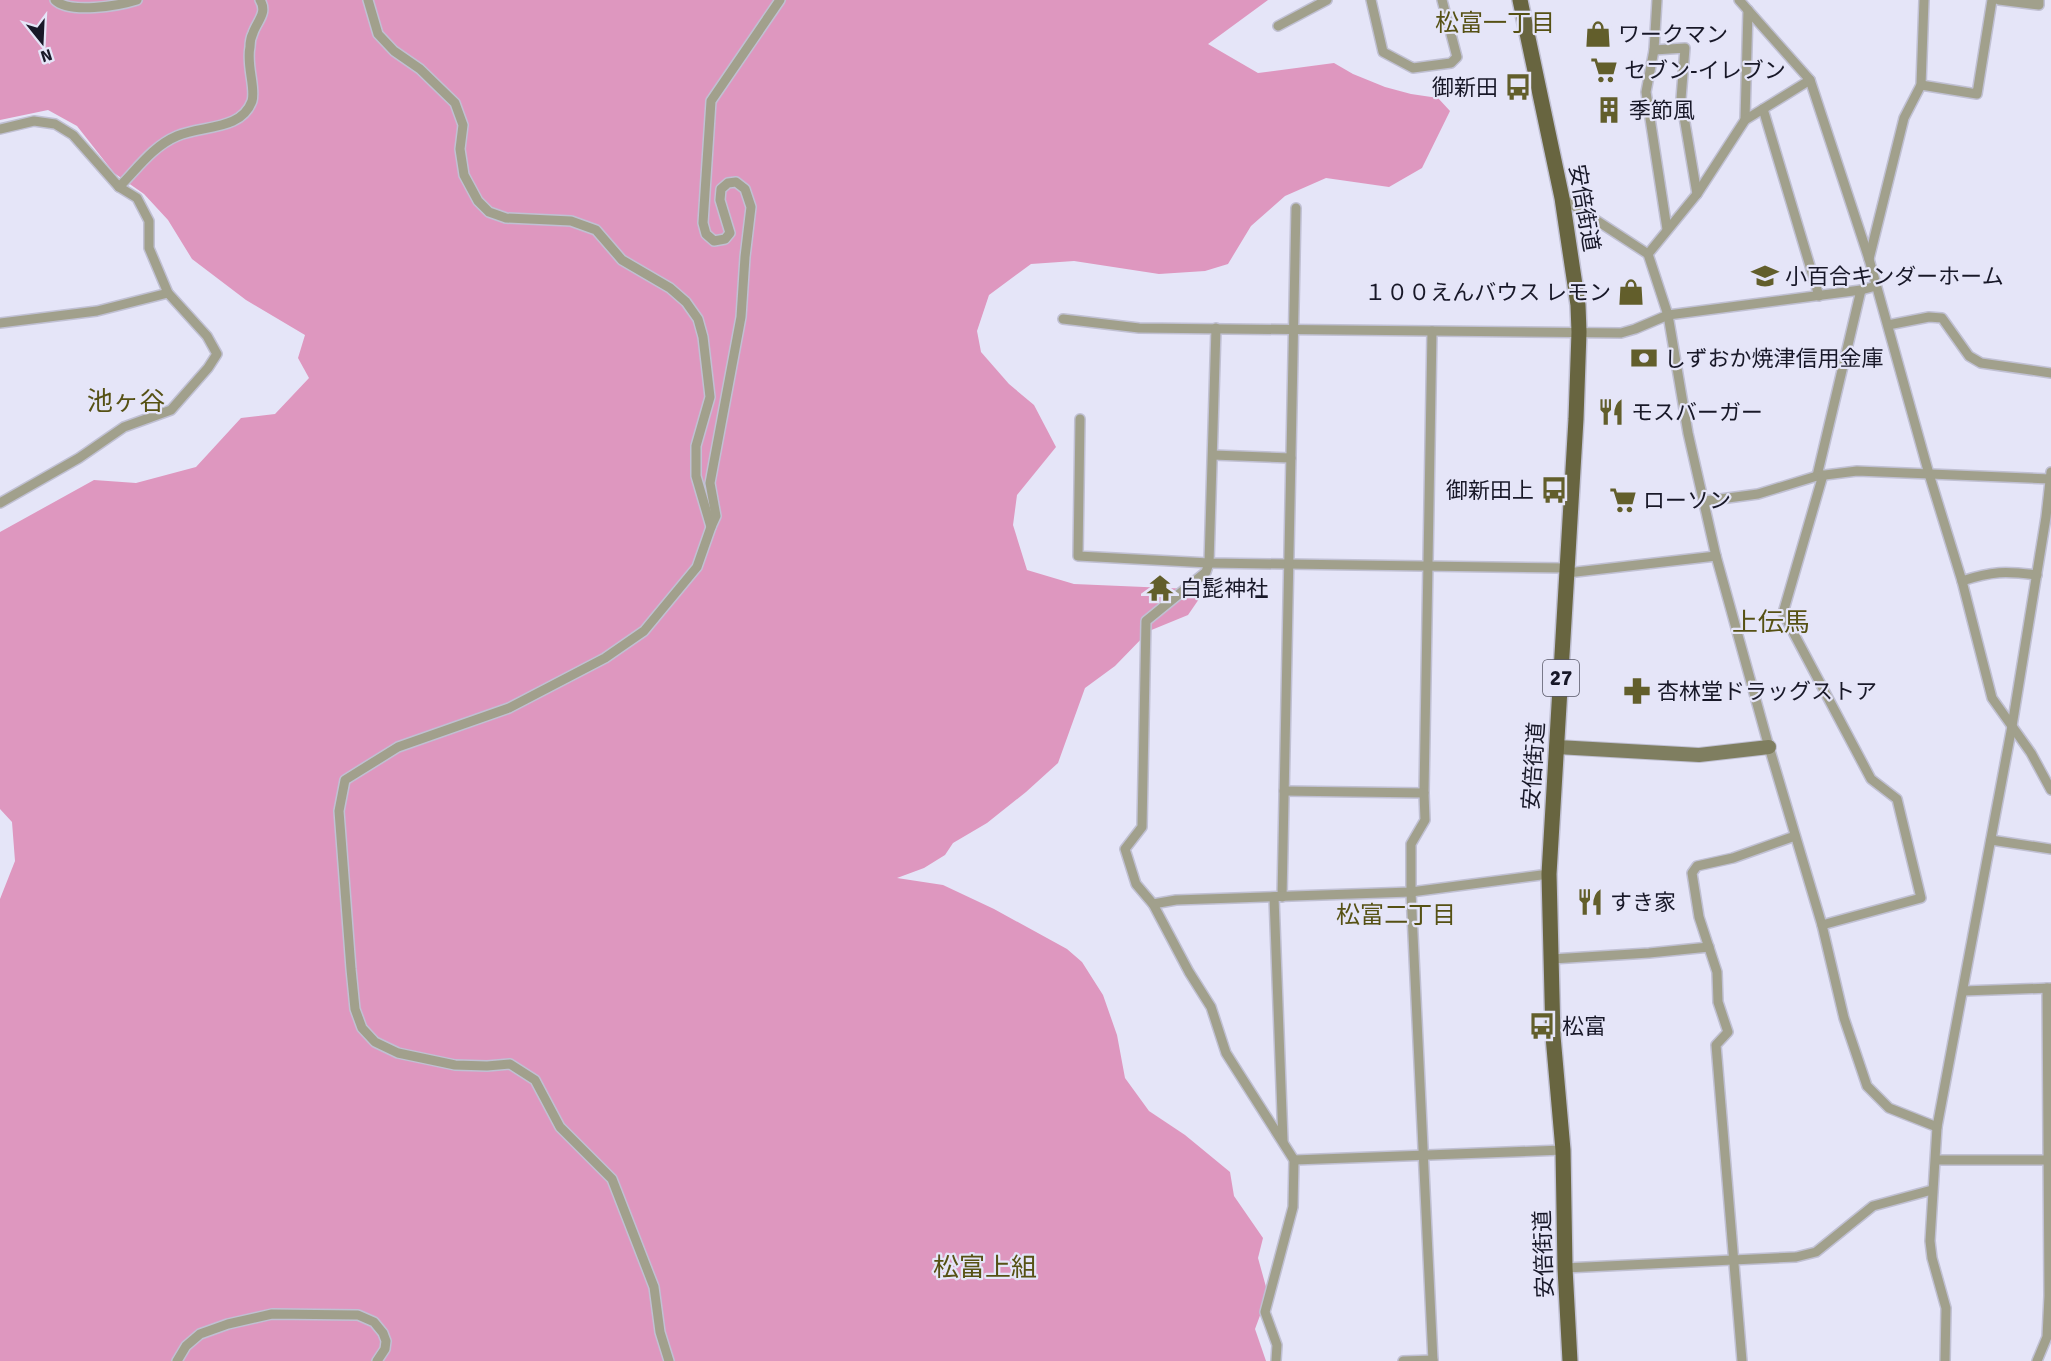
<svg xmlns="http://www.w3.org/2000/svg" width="2051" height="1361" font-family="Signika,'Noto Sans JP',sans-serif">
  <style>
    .forest { fill: #de97bf }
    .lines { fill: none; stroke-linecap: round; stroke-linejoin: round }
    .street-casing { stroke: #c0c0d3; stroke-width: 12 }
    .secondary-casing { stroke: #c0c0d3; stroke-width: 16 }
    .primary-casing { stroke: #c0c0d3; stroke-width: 18 }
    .street { stroke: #a1a08c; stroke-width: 9 }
    .secondary { stroke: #7f7e60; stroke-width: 14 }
    .primary { stroke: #686540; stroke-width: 15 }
    .labels { text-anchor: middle; stroke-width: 4.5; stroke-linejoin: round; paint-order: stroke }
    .shield { fill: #e5e5f8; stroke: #565666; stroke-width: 1.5 }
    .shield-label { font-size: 21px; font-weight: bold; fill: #181828 }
    .poi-label { font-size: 22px; fill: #181828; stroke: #e5e5f8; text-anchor: start }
    .street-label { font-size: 22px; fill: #181828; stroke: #e5e5f8 }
    .neighbourhood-label { font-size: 24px; fill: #565114; stroke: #e5e5f8 }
    .quarter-label { font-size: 26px; fill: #565114; stroke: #e5e5f8 }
  </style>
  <rect width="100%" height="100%" fill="#e5e5f8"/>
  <path class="forest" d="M0,0H1268L1208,44L1258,73L1334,63L1353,74L1385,87L1411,94L1438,98L1450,111L1422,168L1389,187L1326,178L1285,196L1251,226L1228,264L1205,271L1159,274L1074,261L1031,264L989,295L977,331L981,352L1009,384L1034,405L1056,447L1017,495L1013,525L1027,570L1074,584L1191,589L1199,599L1188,615L1149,631L1115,666L1085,688L1058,763L1026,792L987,823L953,843L945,855L924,868L897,878L943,885L994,909L1067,949L1082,962L1103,995L1117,1035L1125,1078L1149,1111L1185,1135L1230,1172L1234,1196L1263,1238L1258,1258L1268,1294L1255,1329L1266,1361H0V899L15,861L12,822L0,809V532L94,480L136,483L196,467L241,418L275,414L309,378L298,358L305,335L246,300L192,259L168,220L144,194L114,173L77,126L48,110L0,120Z"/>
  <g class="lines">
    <defs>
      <g id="street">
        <path d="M55,0C69,14 118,6 137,0"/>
        <path d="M368,0L378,34L394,51L420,69L455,103L463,125L460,149L464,175L478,201L489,212L506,218L571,221L596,230L622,260L670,288L686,302L698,319L703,337L710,397L696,446V476L711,527"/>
        <path d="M1371,0L1383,52L1413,68L1451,63L1457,57L1442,0"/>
        <path d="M1657,0L1654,50L1646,92L1667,229"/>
        <path d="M1739,0L1810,80L1869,259L1929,474L1962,581L1992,698L2031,753L2051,790"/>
        <path d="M1999,0L2039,5V0"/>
        <path d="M1278,26L1327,0"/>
        <path d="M1654,50L1685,48L1681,99L1697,194"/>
        <path d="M1921,85L1977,94L1992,0"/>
        <path d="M1763,109L1819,296"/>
        <path d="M1745,120L1748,10"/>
        <path d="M0,129L34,121L55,124L73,135L119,187L137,198L149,221V248L168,293L207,336L217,354L208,368L171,410L124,427L79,458L0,503"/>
        <path d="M119,187C137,169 153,146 177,136C202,125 241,131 252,101C256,88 246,65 250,47C250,42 251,37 253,33C257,21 268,13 260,0"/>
        <path d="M1562,198L1648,254L1668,315L1688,433L1716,556L1769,747L1822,925L1844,1018L1867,1086L1889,1108L1937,1127"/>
        <path d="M1648,254L1697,194L1745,120L1810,80"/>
        <path d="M1869,259L1904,118L1921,85L1924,0"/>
        <path d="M1063,319L1139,328L1621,333L1635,329L1668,315L1861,290L1876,286"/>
        <path d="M0,323L97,311L168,293"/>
        <path d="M1888,325L1929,317L1942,318L1969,356L1981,363L2051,373"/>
        <path d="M1216,328L1209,563L1206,572L1146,621L1142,827L1125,849L1136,884L1153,904L1189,972L1211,1007L1226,1053L1294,1160L1293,1207L1265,1312L1277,1345L1276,1361"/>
        <path d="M1432,331L1424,793L1425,820L1411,844V892L1433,1361"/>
        <path d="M1080,419L1078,556L1209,563L1568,568"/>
        <path d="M1213,455L1291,458"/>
        <path d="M1817,476L1861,290"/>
        <path d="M1705,501L1758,494L1817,476L1857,471L2050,479"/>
        <path d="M1567,573L1716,556"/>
        <path d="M1962,581C1992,571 2006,571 2037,575"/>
        <path d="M1284,791L1424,793"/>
        <path d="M1991,840L2051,849"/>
        <path d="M1274,897L1283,1141"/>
        <path d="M1282,897L1296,208"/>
        <path d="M1153,904L1176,900L1411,892L1549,874"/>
        <path d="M1822,925L1921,898L1897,799L1871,779L1783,613L1823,475"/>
        <path d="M1552,959L1649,953L1709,947"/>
        <path d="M1963,991L2051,988"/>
        <path d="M1294,1160L1563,1150"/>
        <path d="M1936,1160H2051"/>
        <path d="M1565,1268L1796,1257L1816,1252L1873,1206L1932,1190"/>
        <path d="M177,1361L186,1346L200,1334L228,1324L272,1314L358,1315L374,1322L383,1333L386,1341L385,1349L377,1361"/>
        <path d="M669,1361L660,1332L654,1287L612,1179L560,1127L535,1080L510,1064L487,1066L455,1065L398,1053L375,1042L362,1028L355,1009L351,969L339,811L345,780L398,747L509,708L605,658L644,631L697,567L711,527L716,516L710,483L741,317L745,257L751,207L745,189L736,182L728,183L721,189L720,200L730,233L725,239L714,241L706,234L703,223L711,101L780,0"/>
        <path d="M1403,1361L1433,1360"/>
        <path d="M1742,1361L1716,1045L1728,1032L1718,1002L1717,972L1699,917L1692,873L1697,866L1733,858L1795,836"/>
        <path d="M1945,1361L1946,1308L1932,1258L1930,1241L1937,1127L2012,726L2046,517L2051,472"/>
        <path d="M2037,1361L2047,1337L2049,1296L2047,988"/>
      </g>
      <path id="secondary" d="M1557,747L1699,755L1769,747"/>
      <path id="primary" d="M1520,0L1562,198L1578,305L1579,332L1576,419L1549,874L1553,1036L1563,1150L1565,1268L1570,1361"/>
    </defs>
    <use href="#street" class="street-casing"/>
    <use href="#secondary" class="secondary-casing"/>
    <use href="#primary" class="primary-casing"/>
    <use href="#street" class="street"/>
    <use href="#secondary" class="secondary"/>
    <use href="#primary" class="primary"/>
  </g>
  <defs>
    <symbol id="shop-bare" viewBox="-9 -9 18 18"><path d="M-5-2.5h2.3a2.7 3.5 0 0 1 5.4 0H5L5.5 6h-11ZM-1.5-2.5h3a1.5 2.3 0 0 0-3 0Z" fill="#625e2b" stroke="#e5e5f8" stroke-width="2.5" paint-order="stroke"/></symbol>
    <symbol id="supermarket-bare" viewBox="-9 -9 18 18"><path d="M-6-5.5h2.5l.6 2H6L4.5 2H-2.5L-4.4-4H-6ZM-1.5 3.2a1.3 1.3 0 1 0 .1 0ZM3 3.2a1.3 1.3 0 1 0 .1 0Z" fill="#625e2b" stroke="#e5e5f8" stroke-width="2.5" paint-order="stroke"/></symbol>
    <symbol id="bus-bare" viewBox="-9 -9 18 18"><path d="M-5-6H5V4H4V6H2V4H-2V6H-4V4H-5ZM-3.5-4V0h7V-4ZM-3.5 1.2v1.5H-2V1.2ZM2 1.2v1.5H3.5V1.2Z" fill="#625e2b" stroke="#e5e5f8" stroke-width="2.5" paint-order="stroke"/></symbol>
    <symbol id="building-bare" viewBox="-9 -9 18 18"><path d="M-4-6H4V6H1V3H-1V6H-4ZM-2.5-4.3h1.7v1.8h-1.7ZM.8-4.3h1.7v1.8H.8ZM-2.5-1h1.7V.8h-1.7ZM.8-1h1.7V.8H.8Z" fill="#625e2b" stroke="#e5e5f8" stroke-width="2.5" paint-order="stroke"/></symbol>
    <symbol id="school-bare" viewBox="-9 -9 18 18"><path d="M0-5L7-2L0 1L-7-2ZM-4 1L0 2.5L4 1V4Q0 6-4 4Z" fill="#625e2b" stroke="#e5e5f8" stroke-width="2.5" paint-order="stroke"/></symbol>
    <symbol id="bank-bare" viewBox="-9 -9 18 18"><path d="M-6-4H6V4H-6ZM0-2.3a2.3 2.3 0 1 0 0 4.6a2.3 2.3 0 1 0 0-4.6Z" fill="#625e2b" stroke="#e5e5f8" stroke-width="2.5" paint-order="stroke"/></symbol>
    <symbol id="restaurant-bare" viewBox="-9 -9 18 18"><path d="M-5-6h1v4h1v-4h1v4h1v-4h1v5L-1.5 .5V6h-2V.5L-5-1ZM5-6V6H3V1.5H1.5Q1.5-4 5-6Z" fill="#625e2b" stroke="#e5e5f8" stroke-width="2.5" paint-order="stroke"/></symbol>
    <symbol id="temple-bare" viewBox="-9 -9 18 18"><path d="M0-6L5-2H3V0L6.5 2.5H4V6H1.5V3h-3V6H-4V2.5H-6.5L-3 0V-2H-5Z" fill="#625e2b" stroke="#e5e5f8" stroke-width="2.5" paint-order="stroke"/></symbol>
    <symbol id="pharmacy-bare" viewBox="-9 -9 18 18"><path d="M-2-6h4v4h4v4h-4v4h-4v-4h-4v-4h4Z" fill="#625e2b" stroke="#e5e5f8" stroke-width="2.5" paint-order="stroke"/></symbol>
  </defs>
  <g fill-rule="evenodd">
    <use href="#shop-bare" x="1579" y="15" width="38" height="38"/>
    <use href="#supermarket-bare" x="1585" y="51" width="38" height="38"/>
    <use href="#bus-bare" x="1499" y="68" width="38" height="38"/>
    <use href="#building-bare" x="1590" y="91" width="38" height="38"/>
    <use href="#school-bare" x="1746" y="257" width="38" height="38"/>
    <use href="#shop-bare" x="1612" y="273" width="38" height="38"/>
    <use href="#bank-bare" x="1625" y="339" width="38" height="38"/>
    <use href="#restaurant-bare" x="1592" y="393" width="38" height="38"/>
    <use href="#bus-bare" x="1535" y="471" width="38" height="38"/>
    <use href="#supermarket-bare" x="1604" y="481" width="38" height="38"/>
    <use href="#temple-bare" x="1141" y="569" width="38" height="38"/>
    <use href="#pharmacy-bare" x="1618" y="672" width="38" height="38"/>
    <use href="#restaurant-bare" x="1571" y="883" width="38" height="38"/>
    <use href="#bus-bare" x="1523" y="1007" width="38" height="38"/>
  </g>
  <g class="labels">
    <rect class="shield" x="1543" y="660" width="36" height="36" rx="4.5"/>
    <g class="shield-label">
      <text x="1561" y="685">27</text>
    </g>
    <g class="poi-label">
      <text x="1618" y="42">ワークマン</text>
      <text x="1624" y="78">セブン-イレブン</text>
      <text x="1498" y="95" text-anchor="end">御新田</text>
      <text x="1629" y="118">季節風</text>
      <text x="1785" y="284">小百合キンダーホーム</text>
      <text x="1611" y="300" text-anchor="end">１００えんバウス レモン</text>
      <text x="1664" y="366">しずおか焼津信用金庫</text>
      <text x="1631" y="420">モスバーガー</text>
      <text x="1534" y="498" text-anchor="end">御新田上</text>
      <text x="1643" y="508">ローソン</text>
      <text x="1180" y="596">白髭神社</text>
      <text x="1657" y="699">杏林堂ドラッグストア</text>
      <text x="1610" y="910">すき家</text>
      <text x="1562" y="1034">松富</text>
    </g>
    <g class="street-label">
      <text transform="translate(1585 208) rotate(80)" y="8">安倍街道</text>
      <text transform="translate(1533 766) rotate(-86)" y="8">安倍街道</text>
      <text transform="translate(1543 1254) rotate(-92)" y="8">安倍街道</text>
    </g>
    <g class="neighbourhood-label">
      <text x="1495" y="31">松富一丁目</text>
      <text x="1396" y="923">松富二丁目</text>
    </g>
    <g class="quarter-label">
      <text x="126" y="410">池ヶ谷</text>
      <text x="1771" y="631">上伝馬</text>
      <text x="985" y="1276">松富上組</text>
    </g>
  </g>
  <g transform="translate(42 42) rotate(162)" stroke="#e5e5f8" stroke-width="4.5" paint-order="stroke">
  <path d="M0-4.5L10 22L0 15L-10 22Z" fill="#181828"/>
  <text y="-9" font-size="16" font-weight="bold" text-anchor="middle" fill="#181828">N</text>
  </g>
</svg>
